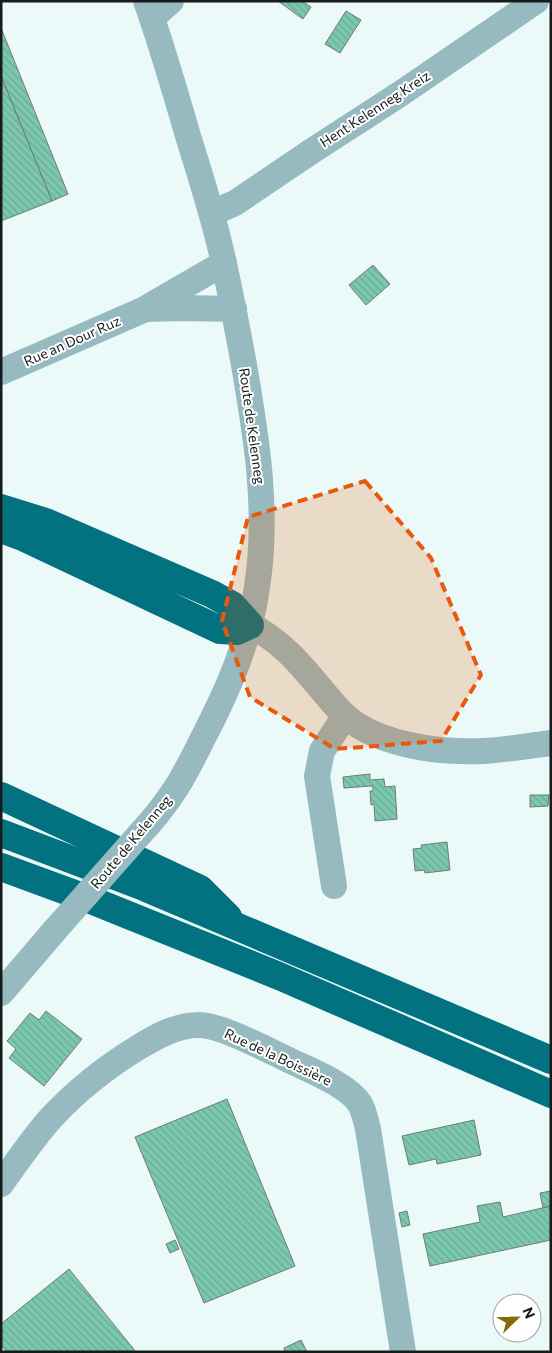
<svg xmlns="http://www.w3.org/2000/svg" width="552" height="1353" font-family="Commissioner,sans-serif">
  <style>
    .building { fill: url(#building-back-hatch); stroke: #6f7b76 }
    .lines { fill: none; stroke-linecap: round; stroke-linejoin: round }
    .minor { stroke: #96bac0; stroke-width: 26 }
    .highway { stroke: #027281; stroke-width: 28 }
    .minor-bridge { stroke: #96bac0; stroke-width: 26 }
    .marked { fill: #e8590c; fill-opacity: 0.2; stroke: #e8590c; stroke-width: 4; stroke-dasharray: 10 6; stroke-linejoin: round }
    .labels { text-anchor: middle; stroke-width: 4; stroke-linejoin: round; paint-order: stroke }
    .street-label { font-size: 14px; fill: #171c1b; stroke: #fff }
  </style>
  <defs>
    <pattern id="building-back-hatch" width="6" height="6" patternUnits="userSpaceOnUse" patternTransform="scale(1.25)"><rect width="6" height="6" fill="#7bc8ad"/><path d="M-1 5l2 2M0 0l6 6M5-1l2 2" fill="none" stroke="#6aab94"/></pattern>
  </defs>
  <rect width="100%" height="100%" fill="#ebfaf8"/>
  <g class="building">
    <path d="M278,1H302L311,7L303,19Z"/>
    <path d="M346,11L361,20L340,53L325,44Z"/>
    <path d="M1,28L68,194L52,201L1,76Z"/>
    <path d="M1,76L52,201L1,221Z"/>
    <path d="M373,265L390,284L366,305L349,285Z"/>
    <path d="M370,774V780L384,779L385,787L395,786L397,819L375,821L374,804L371,805L370,791H373V788L371,786L344,788L343,777Z"/>
    <path d="M530,795H549L548,806L530,807Z"/>
    <path d="M447,842L450,870L425,873L424,870L415,871L413,849L422,848L421,845Z"/>
    <path d="M46,1011L82,1039L44,1086L9,1058L16,1049L7,1041L30,1013L39,1020Z"/>
    <path d="M227,1099L295,1266L204,1303L135,1137Z"/>
    <path d="M474,1120L481,1155L437,1164L436,1159L409,1165L402,1136Z"/>
    <path d="M551,1191V1206L543,1208L540,1193Z"/>
    <path d="M500,1202L503,1217L551,1206V1240L430,1266L423,1234L480,1222L477,1206Z"/>
    <path d="M407,1211L410,1225L402,1227L399,1213Z"/>
    <path d="M175,1240L179,1249L170,1253L166,1244Z"/>
    <path d="M69,1269L136,1352H7L1,1345V1324Z"/>
    <path d="M301,1340L307,1352H285L284,1348Z"/>
  </g>
  <g class="lines">
    <g class="minor">
      <path d="M152,18L171,1"/>
      <path d="M212,213L235,203L312,151L400,94L536,1"/>
      <path d="M146,309L184,308L234,309"/>
      <path d="M1,372L143,310L224,263"/>
      <path d="M250,625C292,647 310,678 340,711C373,745 438,753 483,751C505,750 528,746 551,743"/>
      <path d="M139,835C151,822 162,809 172,794C184,777 193,758 202,740C227,692 250,641 257,587C269,510 256,434 243,359C237,327 231,295 224,264C215,220 201,178 188,136C175,91 162,46 146,1"/>
      <path d="M334,886L317,776L322,751L345,716"/>
      <path d="M1,993L55,930"/>
      <path d="M1,1184C17,1162 33,1138 51,1118C78,1089 106,1067 139,1047C157,1036 177,1025 199,1025C222,1025 271,1052 293,1062C312,1071 349,1086 360,1104C364,1111 366,1121 368,1129L403,1352"/>
    </g>
    <g class="highway">
      <path d="M1,508L46,522L212,594L232,605L250,625L237,631L220,630L25,538L1,529"/>
      <path d="M1,796L200,889L228,917"/>
      <path d="M1,833L144,887L551,1060"/>
      <path d="M1,867L91,900L279,976L551,1094"/>
    </g>
    <path class="minor-bridge" d="M55,930L139,835"/>
  </g>
  <path class="marked" d="M365,481L431,558L481,675L441,741L335,749L250,697L222,621L248,517Z"/>
  <g class="labels">
    <g class="street-label">
      <text transform="translate(375 109) rotate(-33)" y="5">Hent Kelenneg Kreiz</text>
      <text transform="translate(72 341) rotate(-24)" y="5">Rue an Dour Ruz</text>
      <text transform="translate(252 426) rotate(82)" y="5">Route de Kelenneg</text>
      <text transform="translate(131 842) rotate(-50)" y="5">Route de Kelenneg</text>
      <text transform="translate(278 1057) rotate(25)" y="5">Rue de la Boissière</text>
    </g>
  </g>
  <rect width="552" height="1353" fill="none" stroke="#171c1b" stroke-width="5"/>
  <g transform="translate(517 1318) rotate(67)"><circle r="24" fill="#ffffff" stroke="#a2a4a4"/>
  <path d="M0-4L9 19L0 12L-9 19Z" fill="#886905"/>
  <text y="-8" font-size="14" font-weight="bold" text-anchor="middle" fill="#171c1b">N</text>
  </g>
</svg>
